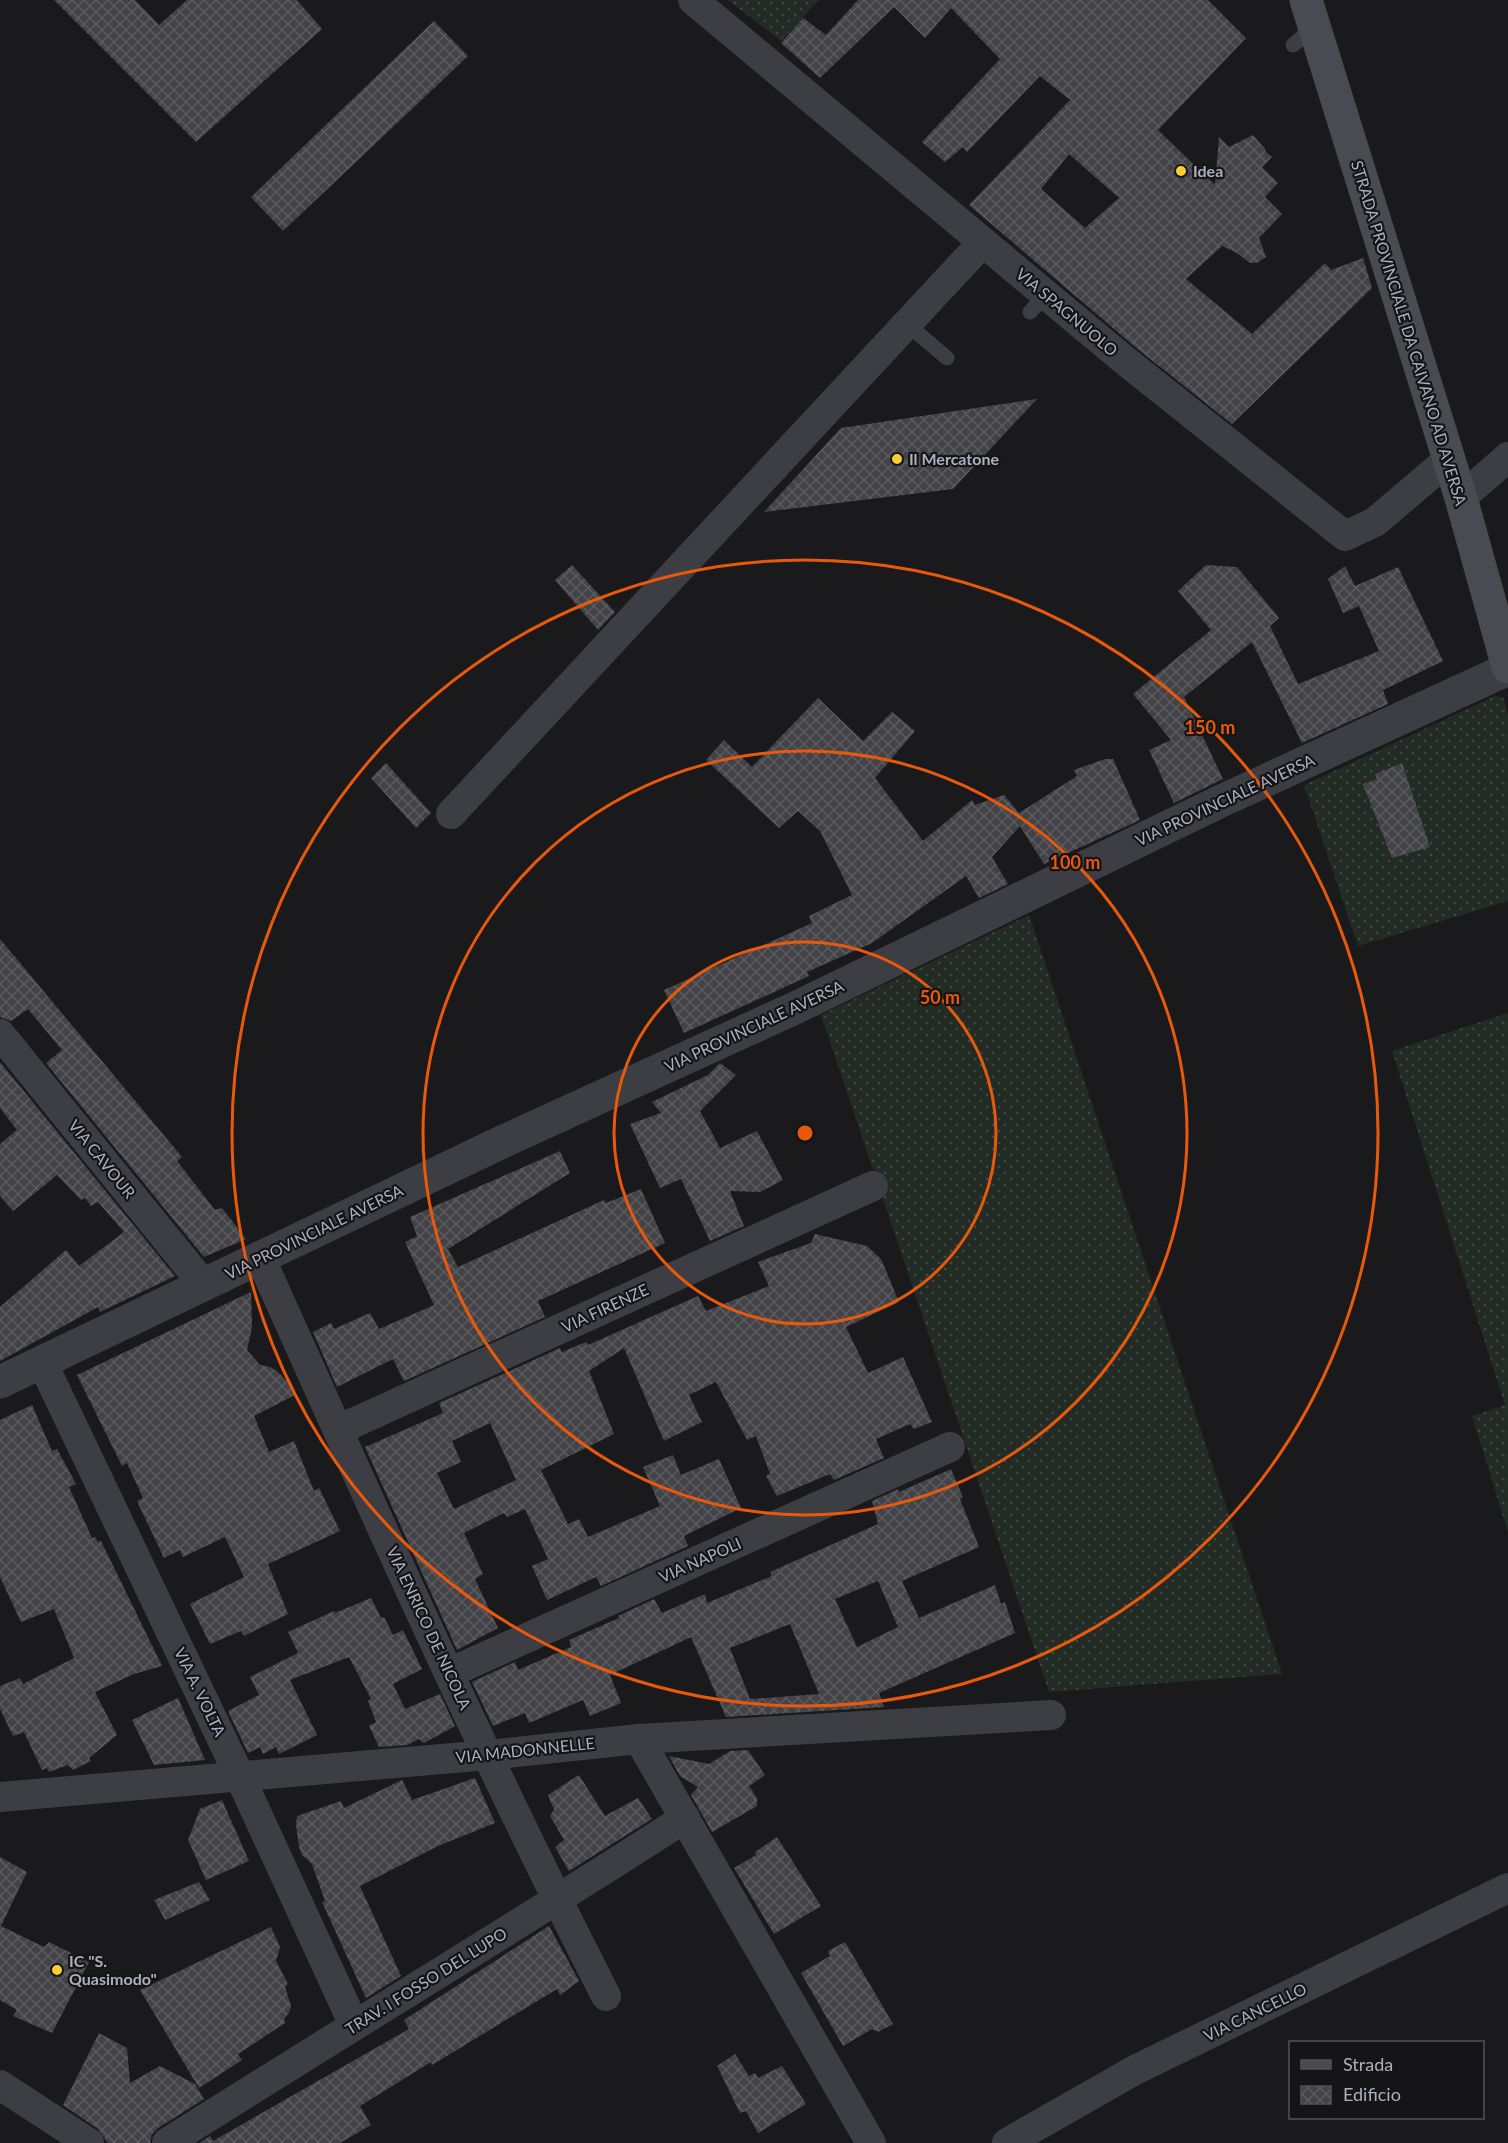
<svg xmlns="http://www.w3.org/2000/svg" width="1508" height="2143" font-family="Lato,sans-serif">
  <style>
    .grass { fill: url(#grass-dots) }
    .building { fill: url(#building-cross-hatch); fill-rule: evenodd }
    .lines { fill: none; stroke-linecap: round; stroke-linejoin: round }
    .service { stroke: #3d3d44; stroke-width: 15 }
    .minor { stroke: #3d3d44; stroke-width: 30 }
    .tertiary { stroke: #3d3d44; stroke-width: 33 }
    .secondary { stroke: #494a52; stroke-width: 33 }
    .ring { fill: none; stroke: #e8590c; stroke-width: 3 }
    .poi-dot { fill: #f9ce35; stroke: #151518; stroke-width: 2 }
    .labels { text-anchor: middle; stroke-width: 4.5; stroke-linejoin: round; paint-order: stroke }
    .poi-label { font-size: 16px; font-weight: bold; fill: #acafbd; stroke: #151518; text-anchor: start }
    .street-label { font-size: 16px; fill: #acafbd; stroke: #151518 }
    .centre { fill: #e8590c; stroke: #151518; stroke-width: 3 }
    .ring-label { font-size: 18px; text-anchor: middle; font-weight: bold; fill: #e8590c; stroke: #151518; stroke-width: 4.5; stroke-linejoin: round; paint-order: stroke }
  </style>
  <defs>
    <pattern id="grass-dots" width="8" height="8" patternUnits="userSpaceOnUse" patternTransform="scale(1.5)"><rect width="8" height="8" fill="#222b24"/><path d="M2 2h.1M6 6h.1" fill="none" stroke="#3f4742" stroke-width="1.8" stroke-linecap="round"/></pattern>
    <pattern id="building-cross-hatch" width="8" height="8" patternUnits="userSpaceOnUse" patternTransform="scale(1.5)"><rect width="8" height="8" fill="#424247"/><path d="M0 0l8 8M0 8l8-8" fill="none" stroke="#5b5b60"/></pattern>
  </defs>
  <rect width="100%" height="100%" fill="#1a1a1d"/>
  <g class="grass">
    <path d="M728,0H819L781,41Z"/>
    <path d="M1495,696L1503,697L1508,715V901L1358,946L1304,785Z"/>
    <path d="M1029,915L1282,1674L1049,1692L821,1015Z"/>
    <path d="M1508,1013V1532L1472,1416L1505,1405L1392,1051Z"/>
  </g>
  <g class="building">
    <path d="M54,0H135L159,25L187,0H297L322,29L196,142Z"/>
    <path d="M858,0H1208L1246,38L1158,130L1215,185L1219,137L1229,147L1253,135L1265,149L1266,152L1272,157L1262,167L1278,183L1265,197L1282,214L1259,238L1266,257L1257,263H1250L1237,253L1222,246L1186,279L1252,334L1325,263L1331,270L1363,258L1372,288L1232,424L1134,346L969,205L1070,100L1040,76L967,152L963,147L945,162L922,142L1000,59L951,8L925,38L894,7L820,78L781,43L803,18L826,35ZM1069,154L1119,198L1085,228L1041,189Z"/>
    <path d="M434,21L468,56L283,231L251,197Z"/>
    <path d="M1037,399L953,489L764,512L841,428Z"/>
    <path d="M572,565L615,612L598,630L555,580Z"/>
    <path d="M1206,565L1237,567L1279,618L1270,626L1298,684L1379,651L1359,606L1343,613L1328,579L1345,566L1355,586L1398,567L1443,661L1383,690L1388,704L1302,743L1252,642L1184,697L1223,779L1174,803L1149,750L1171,740L1133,694L1211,630L1178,591Z"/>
    <path d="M818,698L863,741L892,712L915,731L875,778L923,841L972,800L975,805L1004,795L1019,813L1077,776L1074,770L1105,759H1113L1140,820L1044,864L1020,826L992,857L1008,884L979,898L966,876L872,943L807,972L809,976L684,1033L664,990L812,923L809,916L852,895L820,831L798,811L779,828L706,760L724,740L752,767Z"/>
    <path d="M386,763L431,813L416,828L371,778Z"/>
    <path d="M1402,763L1430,847L1392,858L1363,784L1377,779L1375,774Z"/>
    <path d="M0,939L182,1157L177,1161L215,1210L222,1208L246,1239L204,1257L46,1063L62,1050L28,1009L11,1021L0,1017Z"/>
    <path d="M0,1062L175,1276L100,1312L98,1307L0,1361V1307L66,1250L79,1266L124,1232L98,1202L91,1206L85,1198L81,1200L57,1175L13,1211L0,1196V1144L17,1130L0,1108Z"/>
    <path d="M720,1063L736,1075L700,1111L720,1148L757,1131L783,1180L760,1192L730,1191L744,1226L710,1241L681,1179L660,1188L630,1124L661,1113L652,1102L708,1075Z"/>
    <path d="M560,1151L570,1173L448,1249L458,1267L604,1200L606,1203L641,1189L665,1243L538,1301L545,1317L404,1381L393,1359L337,1387L313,1332L331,1323L334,1329L370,1313L379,1329L434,1305L405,1242L417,1236L410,1217Z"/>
    <path d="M815,1234L867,1246L881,1259L899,1302L846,1327L868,1373L903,1357L932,1422L914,1429L910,1424L876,1439L884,1458L834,1480L830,1474L777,1496L766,1476L770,1474L756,1436L747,1440L716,1382L689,1395L702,1422L664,1441L624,1348L589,1371L614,1434L541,1470L568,1524L579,1519L588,1537L660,1506L643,1467L673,1455L681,1475L719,1459L741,1508L684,1536L688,1546L601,1586L596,1577L547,1600L532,1566L548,1559L525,1509L507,1517L504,1513L464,1533L483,1574L475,1579L498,1628L457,1650L365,1447L443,1413L439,1403L560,1348L562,1352L586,1342L588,1345L698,1296L706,1311L769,1286L758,1262L811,1243ZM490,1423L516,1480L454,1509L437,1473L461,1462L452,1441Z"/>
    <path d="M251,1292L252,1327L247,1350L260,1365L270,1367L277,1371L289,1383L295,1395L254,1416L269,1452L294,1441L314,1491L319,1488L340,1531L268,1564L288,1614L244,1636L241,1631L210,1644L190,1604L244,1577L225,1537L183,1557L180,1550L164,1558L137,1501L143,1498L127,1463L122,1466L77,1375Z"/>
    <path d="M32,1405L52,1451L57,1449L76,1484L69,1487L92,1538L95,1537L98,1542L101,1541L162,1666L134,1674L95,1692L117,1735L89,1758L91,1761L73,1770L68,1765L49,1772L47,1768L42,1770L24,1732L13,1736L0,1709V1686L20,1678L23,1684L74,1658L54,1609L21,1622L0,1577V1420Z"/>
    <path d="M951,1469L963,1497L960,1499L979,1547L902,1581L919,1618L995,1585L1001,1604L1005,1602L1015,1633L879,1693L884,1707L726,1717L691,1637L610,1675L621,1703L590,1716L583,1700L529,1723L525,1713L493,1726L472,1682L515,1662L518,1670L571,1647L569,1640L619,1618L618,1616L654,1599L662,1613L705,1594L707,1603L772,1576L770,1572L878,1524L872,1501L898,1489L899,1492ZM878,1581L898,1627L857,1647L835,1599ZM790,1624L819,1694L750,1699L730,1648Z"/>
    <path d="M371,1598L381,1618L384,1617L393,1635L403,1630L422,1669L393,1684L405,1709L440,1694L455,1726L424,1743L419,1739L407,1745L379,1747L369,1726L376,1722L368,1701L371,1699L349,1657L290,1680L317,1735L279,1754L276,1747L263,1754L260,1747L248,1753L228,1711L259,1695L250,1677L298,1653L288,1632L334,1611L335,1613Z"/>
    <path d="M178,1698L205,1760L154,1765L132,1720Z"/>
    <path d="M748,1750L765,1775L749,1786L757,1798V1806L712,1832L691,1795L698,1787L680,1776L669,1756L709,1764L730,1751Z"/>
    <path d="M579,1775L605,1816L638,1798L652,1819L569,1871L555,1847L564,1840L550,1816L554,1810L548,1795Z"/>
    <path d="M475,1778L495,1823L438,1846L360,1886L401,1976L366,1998L322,1902L325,1901L312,1864L302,1855L299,1847L296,1825L297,1816L341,1801L344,1808L402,1780L412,1800Z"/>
    <path d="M222,1800L249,1861L206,1880L188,1840L200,1809Z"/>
    <path d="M777,1837L821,1906L774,1934L734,1868L756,1855L755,1852Z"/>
    <path d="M0,1857L27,1872L1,1926L44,1947L49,1942L89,1962L52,2033L13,2016L17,2010L0,2000Z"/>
    <path d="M199,1882L210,1900L165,1920L154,1900Z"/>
    <path d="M549,1926L579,1981L560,1995L557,1989L432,2065L431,2062L360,2106L371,2125L340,2143H199L210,2136L213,2141L409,2029L404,2020Z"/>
    <path d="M271,1927L280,1947L276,1961L288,1984L285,1987L291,2006L289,2013L284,2019L285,2023L238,2054L242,2060L199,2088L140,1990Z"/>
    <path d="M845,1942L893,2024L878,2032L872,2029L843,2046L801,1973L830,1956L828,1951Z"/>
    <path d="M99,2033L127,2048L130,2083L160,2066L195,2084L204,2099L158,2128L152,2134L150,2143H108L98,2129L63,2105Z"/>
    <path d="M735,2054L749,2076L755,2073L758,2078L782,2066L806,2104L758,2133L746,2111L740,2113L717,2066Z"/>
  </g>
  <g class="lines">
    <g class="service">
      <path d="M1293,45L1314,27"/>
      <path d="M1030,312L1046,295"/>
      <path d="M907,324L947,358"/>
    </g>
    <g class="minor">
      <path d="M693,0L1123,359L1345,536L1375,522L1448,460"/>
      <path d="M1461,498L1508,457"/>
      <path d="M451,814L983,242"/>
      <path d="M0,1034L204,1285"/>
      <path d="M260,1257C371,1505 482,1754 606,1996"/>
      <path d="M42,1362L240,1777L354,2025"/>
      <path d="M338,1430L873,1186"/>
      <path d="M449,1673L950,1447"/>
      <path d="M639,1739L871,2143"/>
      <path d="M0,1797L488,1755L639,1739L1051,1715"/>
      <path d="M0,2085L89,2143"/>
      <path d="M167,2143C339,2034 513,1929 685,1818"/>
      <path d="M1007,2143L1135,2070L1508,1888"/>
    </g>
    <path class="tertiary" d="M0,1382L502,1142L795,1008L1219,802L1508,669"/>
    <path class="secondary" d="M1306,0L1461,498L1508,667"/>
  </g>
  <g class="ring">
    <circle cx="805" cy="1133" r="191"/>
    <circle cx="805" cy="1133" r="382"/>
    <circle cx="805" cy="1133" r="573"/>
  </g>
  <g class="poi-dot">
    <circle cx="1181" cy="171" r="6"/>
    <circle cx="897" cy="459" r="6"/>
    <circle cx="57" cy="1970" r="6"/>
  </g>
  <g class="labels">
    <g class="poi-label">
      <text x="1193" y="177">Idea</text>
      <text x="909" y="465">Il Mercatone</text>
      <text x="69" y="1967">IC "S.<tspan x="69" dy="18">Quasimodo"</tspan></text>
    </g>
    <g class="street-label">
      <text transform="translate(1067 312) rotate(40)" y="6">VIA SPAGNUOLO</text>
      <text transform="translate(1409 333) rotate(73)" y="6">STRADA PROVINCIALE DA CAIVANO AD AVERSA</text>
      <text transform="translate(1225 800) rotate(-25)" y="6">VIA PROVINCIALE AVERSA</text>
      <text transform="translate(754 1026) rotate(-25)" y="6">VIA PROVINCIALE AVERSA</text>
      <text transform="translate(102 1159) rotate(51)" y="6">VIA CAVOUR</text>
      <text transform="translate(314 1232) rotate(-26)" y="6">VIA PROVINCIALE AVERSA</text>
      <text transform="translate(605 1308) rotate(-25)" y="6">VIA FIRENZE</text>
      <text transform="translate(700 1560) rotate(-24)" y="6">VIA NAPOLI</text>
      <text transform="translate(429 1628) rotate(65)" y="6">VIA ENRICO DE NICOLA</text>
      <text transform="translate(200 1692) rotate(64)" y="6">VIA A. VOLTA</text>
      <text transform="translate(525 1750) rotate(-6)" y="6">VIA MADONNELLE</text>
      <text transform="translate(426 1981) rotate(-32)" y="6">TRAV. I FOSSO DEL LUPO</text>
      <text transform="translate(1255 2012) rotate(-26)" y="6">VIA CANCELLO</text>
    </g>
  </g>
  <circle cx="805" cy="1133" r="9" class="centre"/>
  <g class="ring-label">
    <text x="1210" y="734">150 m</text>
    <text x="1075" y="869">100 m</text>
    <text x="940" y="1004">50 m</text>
  </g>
  <rect x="1289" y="2041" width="195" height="78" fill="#151518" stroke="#51535a" stroke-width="1.5"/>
  <rect x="1301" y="2060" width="30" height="9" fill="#494a52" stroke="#51535a" stroke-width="1.5"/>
  <text x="1343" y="2071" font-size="18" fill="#acafbd">Strada</text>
  <rect x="1301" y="2086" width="30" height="18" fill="url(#building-cross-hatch)" stroke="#51535a" stroke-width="1.5"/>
  <text x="1343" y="2101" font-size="18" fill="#acafbd">Edificio</text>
</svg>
